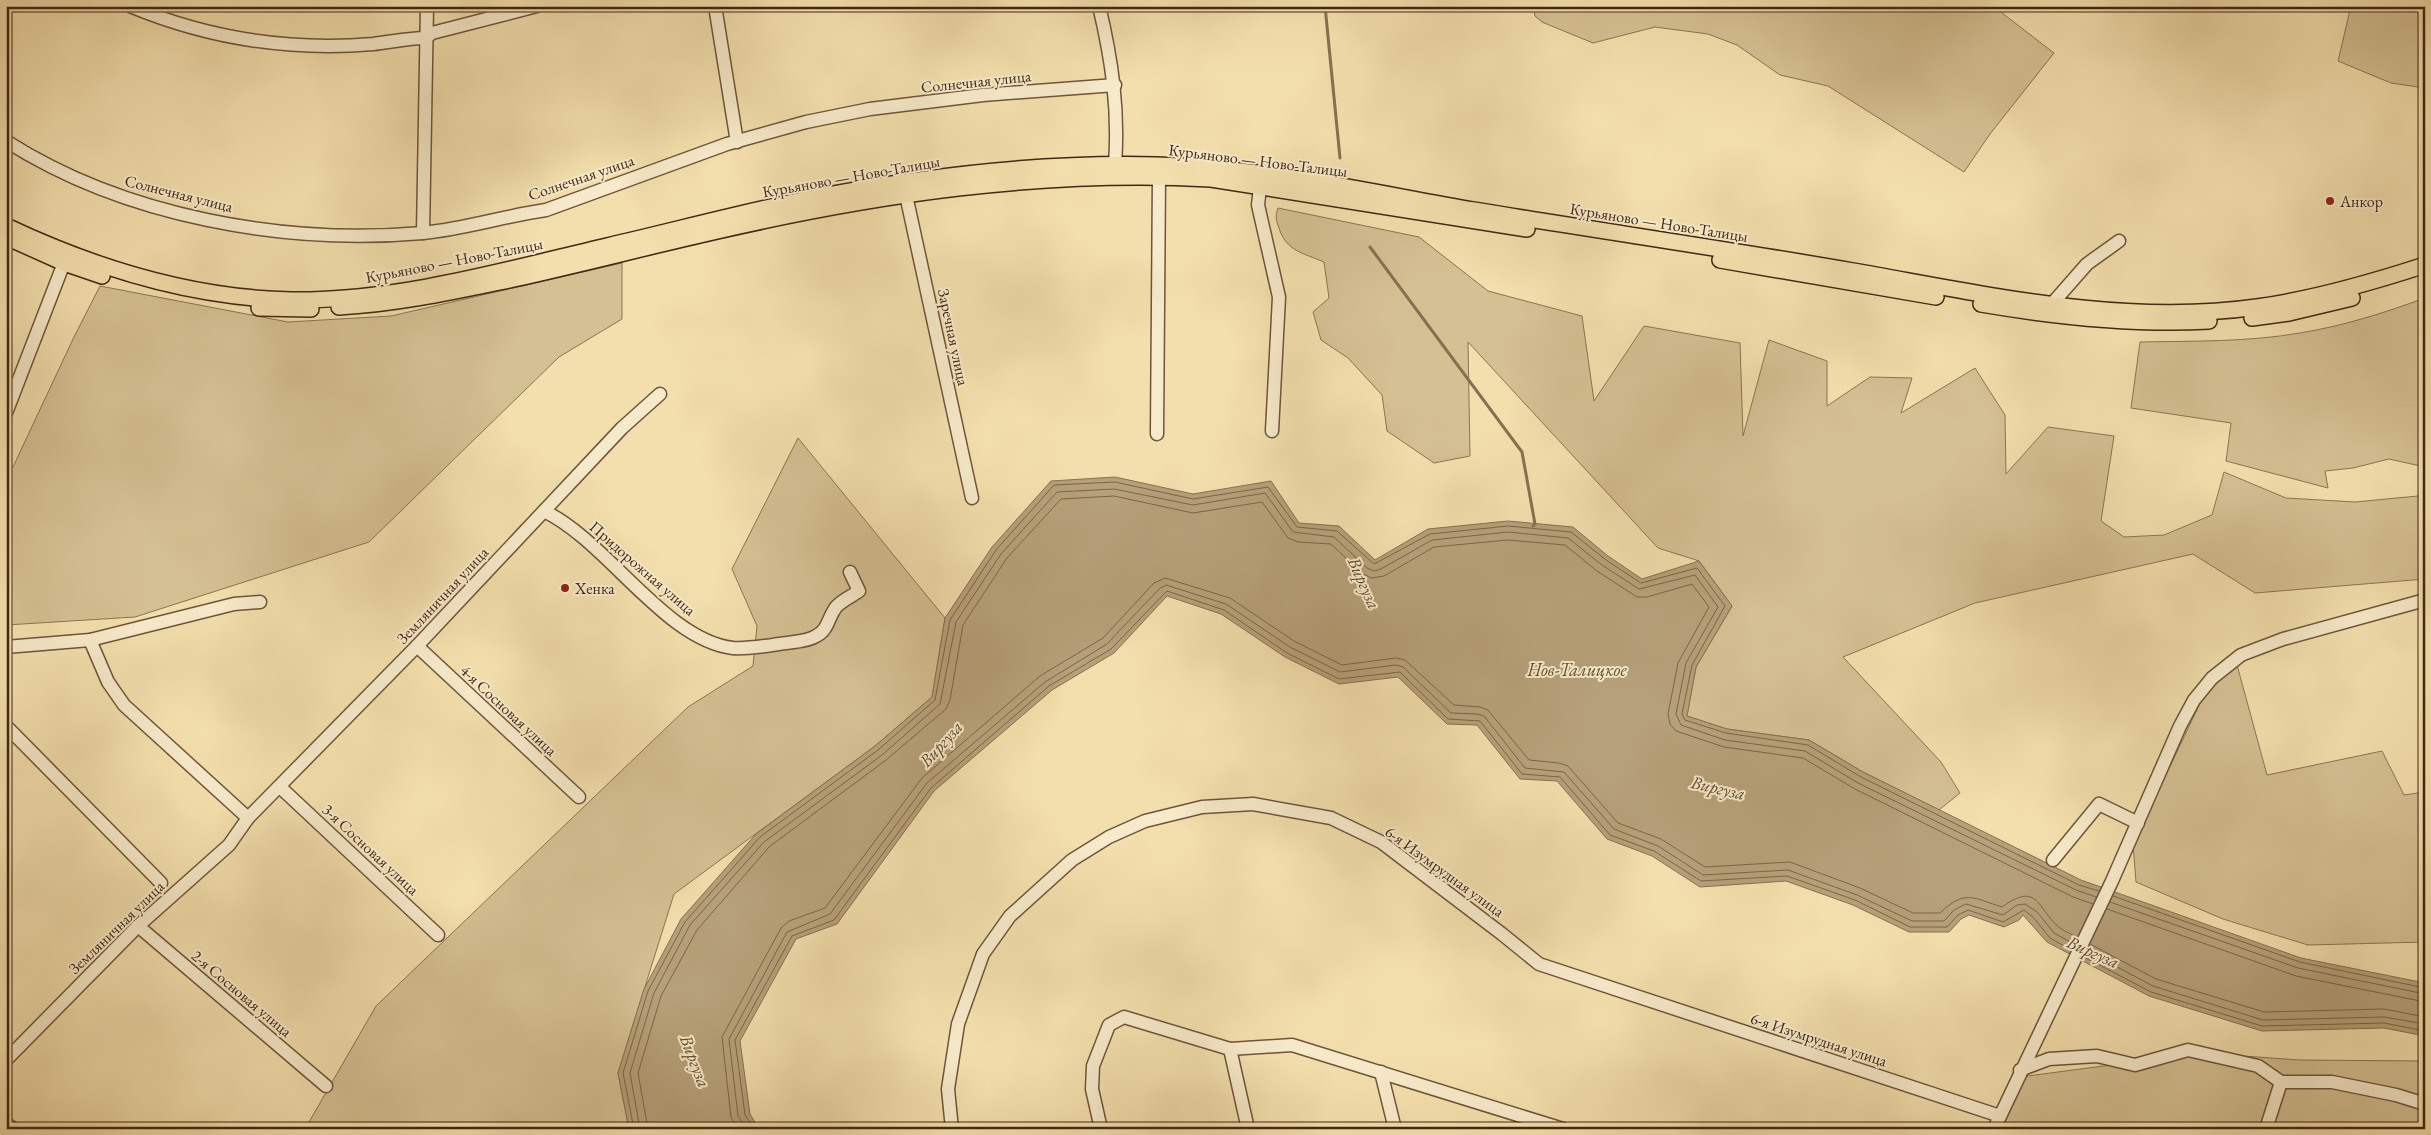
<svg xmlns="http://www.w3.org/2000/svg" width="2431" height="1135" font-family="'EB Garamond',serif">
  <style>
    .green { fill: #d5c093; stroke: #8b7454 }
    .water { fill: #b6a079; stroke: #877051 }
    .lines { fill: none; stroke-linecap: round; stroke-linejoin: round }
    .shore { stroke: #7c6447; stroke-width: 1 }
    .stream { stroke: #877051; stroke-width: 3 }
    .minor-casing { stroke: #6e553b; stroke-width: 15 }
    .major-casing { stroke: #412715; stroke-width: 18 }
    .minor { stroke: #f7eaca; stroke-width: 12 }
    .major { stroke: #f3dfad; stroke-width: 15 }
    .poi-dot { fill: #8f2418; stroke: #f7eaca; stroke-width: 2 }
    .labels { text-anchor: middle; stroke-width: 4; stroke-linejoin: round; paint-order: stroke }
    .street-label { font-size: 16px; fill: #412715; stroke: #f7eaca }
    .poi-label { font-size: 16px; fill: #412715; stroke: #f7eaca; text-anchor: start }
    .water-label { font-size: 18px; font-style: italic; fill: #644b33; stroke: #f7eaca }
  </style>
  <rect width="100%" height="100%" fill="#f3dfad"/>
  <filter id="stains"><feTurbulence type="fractalNoise" baseFrequency=".004" numOctaves="4"/><feColorMatrix values="0 0 0 0 .2 0 0 0 0 .09 0 0 0 0 .02 0 0 0 .5 -.17"/></filter>
  <radialGradient id="worn" r=".72"><stop offset=".6" stop-color="#630" stop-opacity="0"/><stop offset="1" stop-color="#630" stop-opacity=".3"/></radialGradient>
  <g class="green">
    <path d="M1533,6H1993L2054,53L1990,134L1964,172L1828,86L1780,75L1737,45L1708,34L1655,27L1593,43L1542,22L1535,16Z"/>
    <path d="M2351,6H2425V88L2391,83L2338,61Z"/>
    <path d="M1278,208L1419,237L1488,291L1582,316L1594,401L1644,326L1740,343L1743,436L1769,340L1827,361V406L1870,377L1912,378L1901,413L1975,368L2005,415L2006,474L2048,427L2114,436L2101,521L2124,537L2164,535L2212,515L2224,472L2286,498L2355,502L2418,496L2425,486V579L2255,593L2193,554L1975,603L1843,657L1941,762L1960,793L1939,810L1863,772L1809,740L1727,729L1687,716L1696,667L1732,606L1699,561L1658,548L1468,342L1470,456L1434,463L1387,431L1382,395L1348,358L1321,340L1313,312L1329,298L1324,262C1303,253 1286,251 1279,228C1276,220 1275,216 1278,208Z"/>
    <path d="M622,263V319L559,357L369,542L135,617L6,625V482L73,339L100,286L288,322L391,316Z"/>
    <path d="M2425,298V467L2389,459L2353,468L2325,471L2328,488L2226,461L2231,423L2131,408L2140,342C2193,341 2248,342 2300,333C2343,326 2384,313 2425,298Z"/>
    <path d="M798,438L945,618L932,697L875,746L674,894L618,1073L629,1129H305L376,1006L688,707L753,666L757,626L732,569Z"/>
    <path d="M2237,665L2267,775L2382,751L2404,795L2425,792V942L2308,945L2223,919L2136,882L2133,844L2204,695Z"/>
    <path d="M2202,1053L2299,1060L2425,1061V1129H1996L2020,1077Z"/>
  </g>
  <path class="water" d="M1115,477L1193,494L1271,481L1299,523L1339,526L1375,560L1428,529L1508,521L1573,527L1608,556L1642,579L1699,561L1732,606L1696,667L1687,716L1727,729L1809,740L1863,772L2081,880L2301,958L2425,983V1036L2384,1028L2262,1031L2149,996L2047,942L2023,915L2019,920L2004,927L1969,915L1961,919L1949,932H1909L1853,905L1786,881L1700,887L1652,856L1607,839L1557,781L1520,779L1477,725L1447,724L1398,677L1339,684L1285,657L1221,614L1167,596L1114,653L1052,690L934,791L837,924L796,939L740,1041L750,1114L759,1129H629L618,1073L644,989L681,919L756,834L875,746L932,697L945,618L992,547L1051,481Z"/>
  <g class="lines">
    <g class="shore">
      <path d="M2113,896L2300,962L2425,988"/>
      <path d="M2110,902L2298,968L2425,994"/>
      <path d="M2107,909L2296,976L2425,1002"/>
      <path d="M2090,944L2156,979L2264,1012L2384,1009L2425,1017"/>
      <path d="M2087,951L2153,986L2263,1020L2384,1017L2425,1024"/>
      <path d="M2084,957L2151,992L2262,1026L2384,1023L2425,1031"/>
      <path d="M634,1129L623,1073L648,991L685,922L760,837L878,750L935,700L950,620L996,550L1054,485L1115,482L1193,499L1268,487L1297,527L1337,531L1374,564L1430,534L1508,526L1571,532L1606,560L1641,583L1697,568L1725,606L1692,665L1682,714L1685,720L1726,733L1808,745L1861,777L2079,885L2099,891"/>
      <path d="M640,1129L630,1073L654,993L690,925L764,842L882,755L940,704L956,622L1001,554L1057,492L1114,489L1193,505L1265,493L1293,532L1334,537L1367,568L1374,571L1381,569L1432,540L1508,532L1568,538L1602,565L1639,589L1695,575L1718,607L1686,663L1676,714L1681,725L1725,740L1805,751L1858,783L2076,890L2096,897"/>
      <path d="M648,1129L638,1073L661,996L697,930L769,847L886,760L946,709L950,700L963,625L1007,558L1061,499L1114,496L1193,513L1262,502L1288,538L1298,542L1331,544L1362,573L1371,578L1384,576L1434,547L1508,540L1565,545L1597,571L1637,597H1647L1692,584L1709,607L1678,663L1668,714L1670,724L1676,731L1724,747L1803,758L1855,789L2073,897L2093,904"/>
      <path d="M737,1129L731,1117L722,1037L781,928L789,921L825,908L922,778L1040,676L1103,638L1154,583L1165,578L1230,598L1294,641L1342,665L1396,658L1405,660L1454,705L1480,707L1488,710L1529,760L1559,763L1568,766L1618,823L1661,839L1705,867L1790,862L1860,888L1913,913H1940C1965,889 1973,898 2002,907C2039,880 2037,910 2060,928C2065,932 2072,934 2077,937"/>
      <path d="M747,1129L738,1116L729,1039L787,932L830,914L927,783L1045,682L1107,644L1159,589L1166,585L1226,604L1290,647L1340,672L1396,665L1403,667L1451,713L1477,714L1484,716L1525,768L1564,772L1614,829L1658,846L1703,875L1788,870L1857,895L1912,921H1944L1954,910L1966,904L2003,915L2017,905L2025,904L2037,912L2054,933L2074,944"/>
      <path d="M754,1129L745,1115L735,1040L792,936L834,920L931,788L1049,686L1111,649L1167,591L1224,610L1287,653L1339,679L1400,672L1448,719L1480,721L1522,774L1560,777L1610,835L1654,851L1701,881L1787,876L1855,900L1910,927H1947L1958,915L1968,910L2003,922L2024,910L2033,917L2050,938L2071,950"/>
    </g>
    <g class="stream">
      <path d="M1325,6L1340,158"/>
      <path d="M1370,247L1522,452L1535,524L1533,526"/>
    </g>
    <defs>
      <g id="minor">
        <path d="M130,6C207,38 290,51 373,44C391,42 408,38 426,38L432,33L537,6"/>
        <path d="M715,6L737,142"/>
        <path d="M1099,6C1112,60 1119,110 1115,165"/>
        <path d="M6,141C125,217 285,245 423,233C465,229 504,216 546,210L727,144L806,122L870,109L983,95L1115,85"/>
        <path d="M904,186L972,498"/>
        <path d="M1260,187L1258,205L1279,297L1272,431"/>
        <path d="M423,233L427,6"/>
        <path d="M2051,305L2087,264L2119,241"/>
        <path d="M6,413L67,255"/>
        <path d="M1157,434L1159,176"/>
        <path d="M544,511C607,541 665,640 733,648C748,649 765,646 779,644C790,642 807,642 816,636C829,630 828,616 837,606C843,600 852,596 859,591L850,572"/>
        <path d="M90,640L108,682L124,705L248,818"/>
        <path d="M417,646L579,797"/>
        <path d="M6,647L90,640L234,604L260,602"/>
        <path d="M6,726L161,883"/>
        <path d="M280,787L438,935"/>
        <path d="M2053,860L2099,804L2138,823"/>
        <path d="M138,926L326,1086"/>
        <path d="M1230,1049L1248,1129"/>
        <path d="M6,1060L138,926L229,845L248,818L417,646L622,428L660,394"/>
        <path d="M2020,1070L2049,1059L2097,1056L2135,1065L2188,1050L2258,1066L2281,1082H2332L2396,1095L2425,1104"/>
        <path d="M1381,1072L1395,1129"/>
        <path d="M6,1123L13,1129"/>
        <path d="M952,1129L948,1089L958,1024L983,954L1010,916L1072,860L1109,837L1145,821L1202,807L1253,804L1331,818L1381,842L1502,934L1539,964L2000,1116"/>
        <path d="M1101,1129L1092,1089L1093,1066L1109,1025L1124,1017L1230,1049L1292,1045L1563,1129"/>
        <path d="M1994,1129L2112,881L2180,726L2194,700L2212,678L2241,655L2283,639L2425,600"/>
        <path d="M2266,1129L2281,1082"/>
      </g>
      <g id="major">
        <path d="M6,226C95,268 192,298 291,300C398,301 505,270 607,246C676,230 743,212 812,198C924,176 1042,162 1156,165C1263,167 1369,192 1474,210C1600,231 1727,249 1853,271C1985,294 2122,326 2257,307C2314,299 2370,283 2425,265"/>
        <path d="M6,237L64,263L102,276"/>
        <path d="M1720,260L1936,297"/>
        <path d="M1981,304C2057,317 2132,325 2209,321"/>
        <path d="M339,307C398,304 456,291 514,279C581,264 647,247 713,232C877,194 1042,170 1211,179L1527,229"/>
        <path d="M259,308L311,309"/>
        <path d="M2252,318L2289,313L2352,298"/>
      </g>
    </defs>
    <use href="#minor" class="minor-casing"/>
    <use href="#major" class="major-casing"/>
    <use href="#minor" class="minor"/>
    <use href="#major" class="major"/>
  </g>
  <g class="poi-dot">
    <circle cx="2330" cy="201" r="5"/>
    <circle cx="565" cy="588" r="5"/>
  </g>
  <g class="labels">
    <g class="street-label">
      <text transform="translate(976 81) rotate(-6)" y="6">Солнечная улица</text>
      <text transform="translate(1258 160) rotate(7)" y="6">Курьяново — Ново-Талицы</text>
      <text transform="translate(851 176) rotate(-10)" y="6">Курьяново — Ново-Талицы</text>
      <text transform="translate(581 177) rotate(-19)" y="6">Солнечная улица</text>
      <text transform="translate(179 193) rotate(14)" y="6">Солнечная улица</text>
      <text transform="translate(1659 222) rotate(9)" y="6">Курьяново — Ново-Талицы</text>
      <text transform="translate(454 260) rotate(-11)" y="6">Курьяново — Ново-Талицы</text>
      <text transform="translate(954 337) rotate(78)" y="6">Заречная улица</text>
      <text transform="translate(643 568) rotate(41)" y="6">Придорожная улица</text>
      <text transform="translate(442 595) rotate(-47)" y="6">Земляничная улица</text>
      <text transform="translate(509 710) rotate(43)" y="6">4-я Сосновая улица</text>
      <text transform="translate(371 849) rotate(43)" y="6">3-я Сосновая улица</text>
      <text transform="translate(1445 871) rotate(36)" y="6">6-я Изумрудная улица</text>
      <text transform="translate(116 927) rotate(-44)" y="6">Земляничная улица</text>
      <text transform="translate(242 993) rotate(40)" y="6">2-я Сосновая улица</text>
      <text transform="translate(1819 1039) rotate(18)" y="6">6-я Изумрудная улица</text>
    </g>
    <g class="poi-label">
      <text x="2340" y="207">Анкор</text>
      <text x="575" y="594">Хенка</text>
    </g>
    <g class="water-label">
      <text transform="translate(1364 583) rotate(66)" y="6">Виргуза</text>
      <text x="1577" y="676">Нов-Талицкое</text>
      <text transform="translate(941 744) rotate(-48)" y="6">Виргуза</text>
      <text transform="translate(1718 788) rotate(13)" y="6">Виргуза</text>
      <text transform="translate(2093 952) rotate(24)" y="6">Виргуза</text>
      <text transform="translate(695 1061) rotate(69)" y="6">Виргуза</text>
    </g>
  </g>
  <rect width="2431" height="1135" fill="none" stroke="#f3dfad" stroke-width="25"/>
  <rect x="8" y="8" width="2416" height="1120" fill="none" stroke="#412715" stroke-width="2.5"/>
  <rect x="12" y="12" width="2406" height="1110" fill="none" stroke="#412715"/>
  <rect width="100%" height="100%" filter="url(#stains)"/>
  <rect width="100%" height="100%" fill="url(#worn)"/>
</svg>
